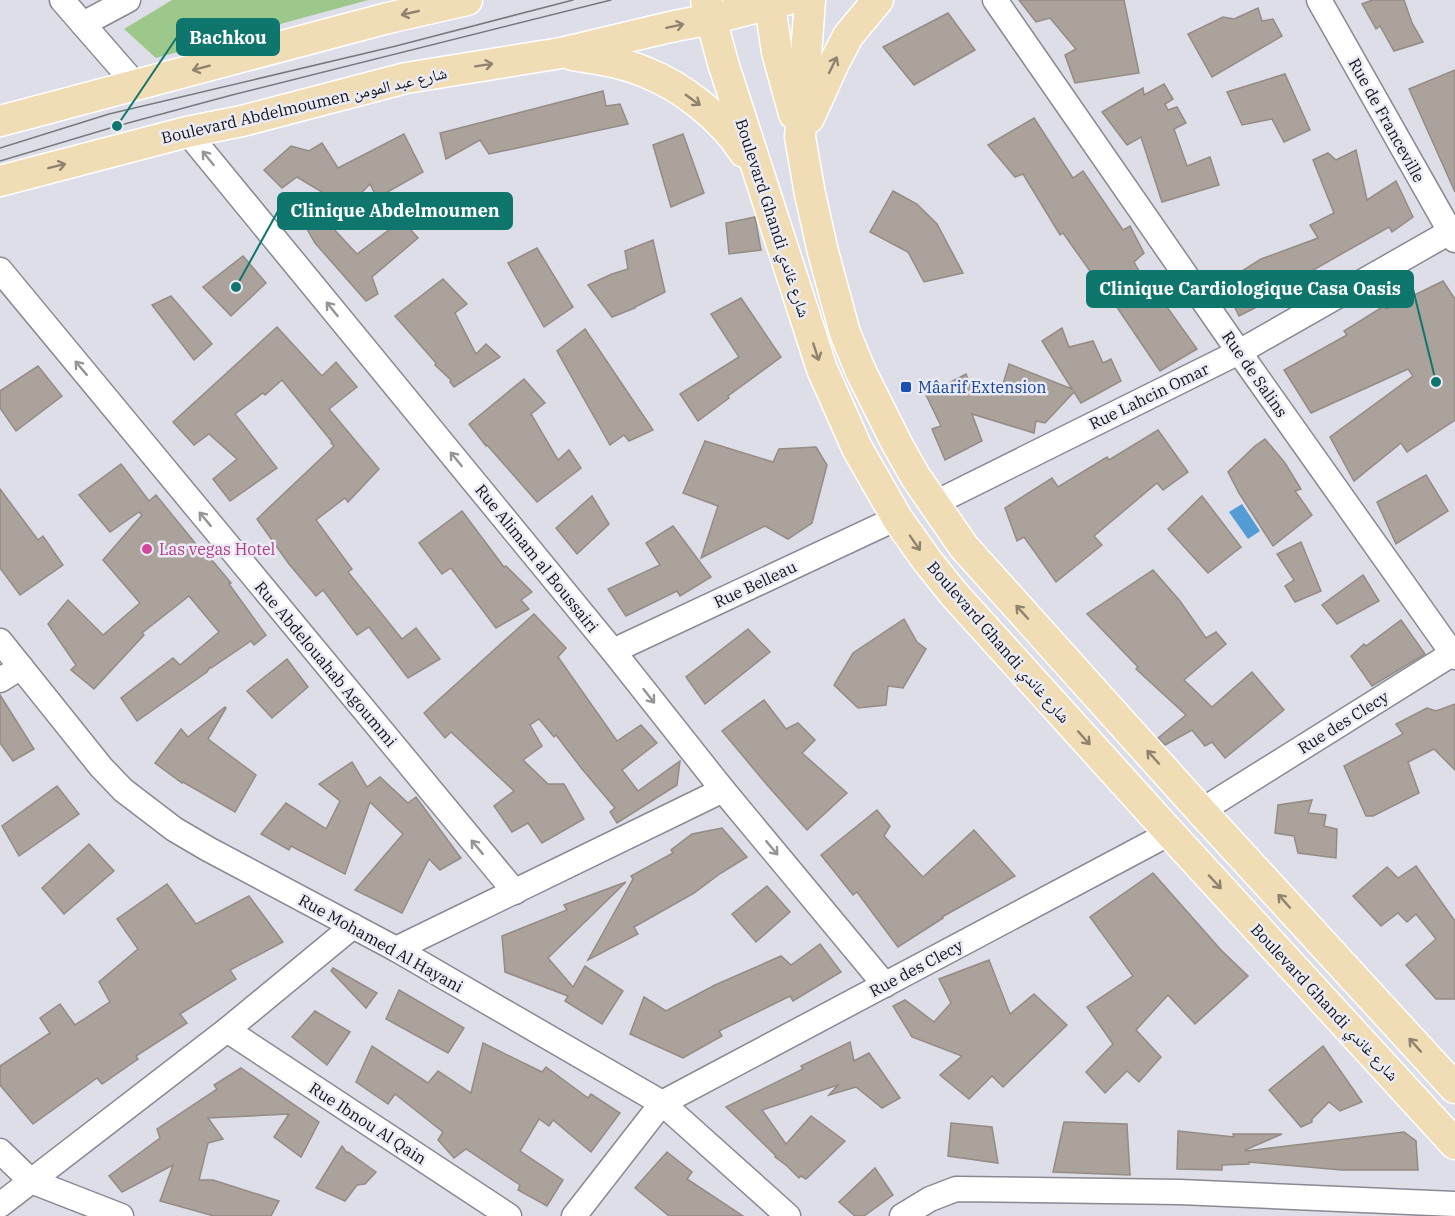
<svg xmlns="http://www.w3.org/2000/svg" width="1455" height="1216" font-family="'IBM Plex Serif','Noto Naskh Arabic',serif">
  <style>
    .green { fill: #9dc88c }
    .water { fill: #549cd6 }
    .building { fill: #aba29c; stroke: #948b85; stroke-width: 1.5 }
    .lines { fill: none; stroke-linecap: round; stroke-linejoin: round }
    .minor-casing { stroke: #888992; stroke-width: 27 }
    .major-casing { stroke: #fff; stroke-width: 33 }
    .minor { stroke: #fff; stroke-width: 24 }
    .major { stroke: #f1ddb5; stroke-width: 30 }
    .tram { stroke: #78787f; stroke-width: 1.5 }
    .oneway { stroke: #8e836e }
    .oneway2 { stroke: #959597 }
    .transit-dot { fill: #1a4fb4; stroke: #ebebf6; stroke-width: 2 }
    .hotel-dot { fill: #d1479c; stroke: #ebebf6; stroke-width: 2 }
    .labels { text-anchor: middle; stroke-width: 5; stroke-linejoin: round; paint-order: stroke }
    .street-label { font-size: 16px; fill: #141418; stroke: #ebebf6 }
    .transit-label { font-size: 16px; fill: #164399; stroke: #ebebf6; text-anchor: start }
    .hotel-label { font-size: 16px; fill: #b23c85; stroke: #ebebf6; text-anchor: start }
    .leader { fill: none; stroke: #0f766e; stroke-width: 2 }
    .callout-dot { fill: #0f766e; stroke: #ebebf6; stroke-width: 2 }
    .callout { fill: #0f766e; stroke: #0f766e; stroke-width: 2 }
    .callout-label { font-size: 18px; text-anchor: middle; font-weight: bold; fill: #fff }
  </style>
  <rect width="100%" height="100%" fill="#dedee8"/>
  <path class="green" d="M172,0H368L156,58L124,29Z"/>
  <path class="water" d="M1242,504L1260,531L1248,539L1229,512Z"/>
  <g class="building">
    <path d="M1019,0H1124L1139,73L1075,83L1065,55L1076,49L1050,18L1036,22Z"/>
    <path d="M1372,0H1404L1412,23L1423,42L1394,51L1380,26L1376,29L1362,4Z"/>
    <path d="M1258,8L1262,21L1273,19L1282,36L1212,77L1188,34L1223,17L1234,19Z"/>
    <path d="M948,13L975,50L914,85L883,47Z"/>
    <path d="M1455,70V192L1409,89Z"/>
    <path d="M1285,74L1310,130L1284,142L1272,119L1242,125L1227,92Z"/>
    <path d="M1164,84L1173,99L1165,104L1168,110L1177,107L1186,123L1174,129L1187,166L1210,157L1219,185L1162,202L1141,137L1127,145L1102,112L1143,88L1144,95Z"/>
    <path d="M603,91L606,106L620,104L628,124L489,154L480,140L446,159L440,133Z"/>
    <path d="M1034,118L1073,178L1083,171L1123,230L1130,226L1144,253L1134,262L1153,296L1157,293L1197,349L1160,371L1108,294L1107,295L1063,233L1060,235L1023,174L1015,177L988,145Z"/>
    <path d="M404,134L423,172L377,198L370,184L330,225L357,254L402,220L418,238L372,277L378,294L366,301L315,243L299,215L327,195L297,177L282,188L264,170L291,146L309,151L322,143L338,168Z"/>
    <path d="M683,134L704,193L671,207L653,145Z"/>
    <path d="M1356,150L1367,200L1396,181L1413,217L1392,232L1389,227L1308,273L1309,276L1278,292L1280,295L1239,316L1223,283L1261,259L1318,238L1310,225L1334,213L1313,160L1328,153L1336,160Z"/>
    <path d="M893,191L917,204L937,224L963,273L924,282L908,252L870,232Z"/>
    <path d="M755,217L761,250L729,254L726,223Z"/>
    <path d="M653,240L665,292L635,307V308L612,317L588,285L612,274L628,269L625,251Z"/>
    <path d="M537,248L573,307L544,327L508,263Z"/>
    <path d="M243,256L266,283L231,316L203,287Z"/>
    <path d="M443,279L467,304L455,313L476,354L486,344L500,357L454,387L450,382L451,380L435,365L436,363L395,316Z"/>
    <path d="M1443,281L1455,299V420L1407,452L1401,443L1354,481L1330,437L1413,376L1408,369L1311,413L1284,370L1347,335L1344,331L1384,306L1386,309Z"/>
    <path d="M171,296L212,344L194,360L152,305Z"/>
    <path d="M741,298L781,357L728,396L729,398L698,421L680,394L739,357L711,314Z"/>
    <path d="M277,327L322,376L336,362L357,387L329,409L379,469L348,502L345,498L316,520L352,569L348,572L402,639L416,628L440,659L408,678L369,627L357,635L323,590L316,596L289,564L257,519L334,446L331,443L332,442L282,380L265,395L263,393L235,414L277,468L230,501L213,479L237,459L209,434L194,445L173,422Z"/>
    <path d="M1062,328L1069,347L1093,341L1103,363L1111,359L1121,381L1081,403L1074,392L1045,423L1036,421L1034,433L972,414L982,441L945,460L932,429L941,426L926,395L966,374L970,384H1003L1009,364L1072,389L1042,341Z"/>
    <path d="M585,329L653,430L629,441L624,435L610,445L557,351Z"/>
    <path d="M38,366L62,396L16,431L0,408V391Z"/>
    <path d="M524,379L545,403L531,414L558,460L569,450L581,468L537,502L487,445L486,446L469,424Z"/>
    <path d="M1158,430L1188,472L1163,490L1157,483L1094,536L1102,545L1056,582L1024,537L1017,541L1005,508L1052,478L1058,487L1107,457L1109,460Z"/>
    <path d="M1265,439L1285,463L1301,489L1295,491L1312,515L1273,546L1239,493L1228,472L1255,446Z"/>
    <path d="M705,441L773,462L779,449L816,447L827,465L812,523L788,539L765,526L701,558L718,506L683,493Z"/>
    <path d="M121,464L149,501L156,495L204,554L206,553L231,583L229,584L266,635L254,645L251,641L211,668L210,667L207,672L137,721L121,698L173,658L180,665L219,632L189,596L142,633L144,635L94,689L71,670L76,665L48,624L68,600L103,635L140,603L103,560L142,515L139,512L110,532L79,495Z"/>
    <path d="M1426,475L1448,511L1396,544L1377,502Z"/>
    <path d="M0,489L38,540L43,536L63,565L20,595L0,568Z"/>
    <path d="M592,496L609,524L577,554L556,528Z"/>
    <path d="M1202,496L1241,547L1208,573L1168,529Z"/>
    <path d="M462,511L504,567L506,566L532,592L521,600L529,609L496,628L451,568L442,574L419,543Z"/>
    <path d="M673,526L711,577L680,596L677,591L626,616L608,589L660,565L646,543Z"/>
    <path d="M1301,542L1321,591L1295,602L1285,586L1294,580L1277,554Z"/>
    <path d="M1153,570L1180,601L1206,638L1216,632L1226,644L1184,680L1212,707L1252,672L1284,710L1225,758L1212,742L1205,746L1192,730L1165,745L1158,738L1186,715L1136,669L1138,667L1087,614Z"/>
    <path d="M1363,575L1379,601L1337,624L1322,605Z"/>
    <path d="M534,614L566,648L558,657L617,741L641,725L657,743L622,770L638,791L680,761L677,785L617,823L610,812L615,808L582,769L556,735L554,737L539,719L530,725L542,746L523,760L548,784H564L584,819L542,843L528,823L512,832L494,806L514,791L451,732L445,738L424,713Z"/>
    <path d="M904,619L917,642L926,649L903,688L888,686L886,705L858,708L834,685L853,653Z"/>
    <path d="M1401,620L1425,654L1372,686L1351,656L1364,644L1366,646Z"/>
    <path d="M748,629L770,652L705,704L686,677Z"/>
    <path d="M287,659L308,687L272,718L247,691Z"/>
    <path d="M0,695L34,749L13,761L0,743Z"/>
    <path d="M764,700L786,729L798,723L815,740L802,753L847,793L807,830L768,786L722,731Z"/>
    <path d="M1455,704V770L1434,749L1408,762L1419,793L1373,816H1366L1344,766L1403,734L1396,724L1427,708L1436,711Z"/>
    <path d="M225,707L226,708L208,739L256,775L235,812L183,782L182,783L155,763L181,729L188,737Z"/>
    <path d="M352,762L367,787L380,777L408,803L416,797L461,858L440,870L429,859L402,913L355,890L403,834L370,802L345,874L291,846L289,850L261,834L286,803L326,829L340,801L319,784Z"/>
    <path d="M57,786L79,814L19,856L2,826Z"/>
    <path d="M1312,800L1308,813L1326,815L1324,826L1337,829L1336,858L1298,853L1294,836L1275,833L1278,805Z"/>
    <path d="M877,810L890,826L884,836L923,877L974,830L1015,876L942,917L943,918L898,947L857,892L853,895L821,855Z"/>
    <path d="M722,828L747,857L721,873L694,893L634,927L638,934L588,960L633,879L631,876L673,853L671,850L692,834Z"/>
    <path d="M89,844L114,871L64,914L42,888Z"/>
    <path d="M1416,866L1455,921V999H1436L1406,965L1436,939L1416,914L1407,922L1398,913L1381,926L1353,896L1387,867L1398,878Z"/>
    <path d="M1153,873L1221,950L1248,976L1195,1024L1168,995L1136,1030L1161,1057L1139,1082L1127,1071L1105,1093L1086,1072L1113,1044L1087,1007L1133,976L1090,917Z"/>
    <path d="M626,882L548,958L573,987L585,966L623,991L602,1024L565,1001L568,996L505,972L502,936L567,910L564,905Z"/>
    <path d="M167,884L196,924L249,896L283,942L230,970L236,979L180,1014L187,1023L136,1056L138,1059L102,1084L97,1078L33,1124L0,1085V1066L50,1033L40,1018L60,1004L75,1025L110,1002L99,982L138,949L117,919Z"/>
    <path d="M767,886L790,912L756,942L732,914Z"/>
    <path d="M820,944L841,972L793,1001L790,996L719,1031L722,1036L683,1058L630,1034L644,997L666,1011L715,985L781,956L791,965Z"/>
    <path d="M989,960L1010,1014L1034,994L1067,1025L1003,1087L992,1076L969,1099L940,1075L962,1056L912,1037L893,1006L905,1000L934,1022L951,1003L939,979Z"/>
    <path d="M333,968L377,993L366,1008L331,971Z"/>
    <path d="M399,990L464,1028L448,1053L386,1019Z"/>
    <path d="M315,1011L350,1032L327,1065L292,1037Z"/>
    <path d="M850,1042L854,1061L869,1053L900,1098L882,1108L856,1087L829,1095L838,1085L762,1110L786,1144L811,1116L845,1141L806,1179L801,1176L799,1178L787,1166L775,1157L776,1156L726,1107L803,1069L801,1066Z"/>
    <path d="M483,1043L542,1072L546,1067L588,1098L591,1094L620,1113L591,1152L553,1120L549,1126L539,1119L520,1151L563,1180L547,1206L518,1190L520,1185L466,1149L454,1158L438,1140L443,1132L395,1094L388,1104L356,1082L372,1046L428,1083L438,1071L471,1093Z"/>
    <path d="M1323,1046L1362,1102L1340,1111L1329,1102L1312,1119V1122L1301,1127L1269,1090Z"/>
    <path d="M241,1068L319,1122L301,1157L274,1137L289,1114L208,1118L223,1139L208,1143L199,1180H213L279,1201L271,1216H214L160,1201L173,1165L122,1192L109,1176L160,1138L157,1129L217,1089L214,1085Z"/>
    <path d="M1064,1122L1127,1124L1130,1175L1053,1172Z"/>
    <path d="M951,1123L992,1127L998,1163L948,1156Z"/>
    <path d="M1178,1131L1234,1137L1233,1134H1282L1245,1150L1246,1151L1404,1132L1416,1141L1418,1170H1342L1249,1162V1164L1222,1165V1170L1177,1169Z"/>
    <path d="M342,1146L347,1153L348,1152L376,1172L365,1184L357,1185L345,1201L316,1188Z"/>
    <path d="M667,1152L692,1172L687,1179L743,1216H669L635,1188Z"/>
    <path d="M875,1168L893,1195L864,1216H855L839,1202Z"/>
  </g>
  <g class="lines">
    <defs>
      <g id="minor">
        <path d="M62,0L136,85"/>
        <path d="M995,0L1239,352L1455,657"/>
        <path d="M1319,0L1455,240"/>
        <path d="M83,24L128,0"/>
        <path d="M187,132L613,651L723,790L885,985"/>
        <path d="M0,270L515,892"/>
        <path d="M933,504L1239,352L1455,229"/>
        <path d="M0,641L101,767L123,790L174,829L208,849L396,949L662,1103L788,1216"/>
        <path d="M613,651L897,518"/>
        <path d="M0,680L21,667"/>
        <path d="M1201,811L1455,652"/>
        <path d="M396,949L723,790"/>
        <path d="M227,1030L509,1216"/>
        <path d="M0,1151L31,1181L121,1216"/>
        <path d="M0,1205L227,1030L353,926"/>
        <path d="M574,1216L662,1103L1170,833"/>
        <path d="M902,1216L930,1199L956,1189L1180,1192L1455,1204"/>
      </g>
      <g id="major">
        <path d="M706,0L723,63L822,369L857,448L897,518L926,559L953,593L1170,833L1455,1144"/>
        <path d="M769,0L777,52L794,114"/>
        <path d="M810,0L800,137L810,194L823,252L845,333L861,372L897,444L915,476L964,547L1201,811L1455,1088"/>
        <path d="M573,55C597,59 622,62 645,72C683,87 722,118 744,152"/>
        <path d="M809,118L834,63L848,36L878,0"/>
        <path d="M0,121L388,18L467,0"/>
        <path d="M0,181L187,132L242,121L406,78L561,53L670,27L711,19L786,0"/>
      </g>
    </defs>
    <use href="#minor" class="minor-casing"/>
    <use href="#major" class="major-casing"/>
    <use href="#minor" class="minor"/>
    <use href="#major" class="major"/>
    <g class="tram">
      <path d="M0,148L109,114L396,46L573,0"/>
      <path d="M0,161L117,126L232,95L611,0"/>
    </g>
  </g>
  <defs><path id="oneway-shaft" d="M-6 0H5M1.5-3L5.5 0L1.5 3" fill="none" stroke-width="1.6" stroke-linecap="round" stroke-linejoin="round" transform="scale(1.5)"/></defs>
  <g class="oneway">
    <use href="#oneway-shaft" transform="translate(410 13) rotate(167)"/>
    <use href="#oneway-shaft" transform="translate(675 26) rotate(-12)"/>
    <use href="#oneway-shaft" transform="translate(484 65) rotate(-9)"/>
    <use href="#oneway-shaft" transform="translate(833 65) rotate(-64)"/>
    <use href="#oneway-shaft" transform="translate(201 68) rotate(165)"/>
    <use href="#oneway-shaft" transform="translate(693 100) rotate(36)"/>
    <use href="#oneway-shaft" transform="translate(57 166) rotate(-14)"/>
    <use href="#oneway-shaft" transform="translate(816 352) rotate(72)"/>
    <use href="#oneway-shaft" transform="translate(915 543) rotate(55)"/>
    <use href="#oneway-shaft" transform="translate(1022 612) rotate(-132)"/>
    <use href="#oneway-shaft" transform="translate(1084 738) rotate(48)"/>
    <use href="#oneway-shaft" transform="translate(1153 757) rotate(-132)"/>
    <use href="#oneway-shaft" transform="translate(1215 882) rotate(47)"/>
    <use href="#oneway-shaft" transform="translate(1284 901) rotate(-132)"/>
    <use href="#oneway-shaft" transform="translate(1415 1045) rotate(-132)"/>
  </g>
  <g class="oneway2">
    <use href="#oneway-shaft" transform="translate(208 158) rotate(-129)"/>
    <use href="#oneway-shaft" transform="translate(332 309) rotate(-129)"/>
    <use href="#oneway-shaft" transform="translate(81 368) rotate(-130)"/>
    <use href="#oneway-shaft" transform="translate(456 459) rotate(-129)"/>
    <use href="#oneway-shaft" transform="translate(205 519) rotate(-130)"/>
    <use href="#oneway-shaft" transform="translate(649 696) rotate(52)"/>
    <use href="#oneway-shaft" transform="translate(477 847) rotate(-130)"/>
    <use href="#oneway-shaft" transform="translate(772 848) rotate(50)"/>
  </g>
  <rect class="transit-dot" x="900" y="381" width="12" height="12" rx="3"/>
  <circle class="hotel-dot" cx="147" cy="549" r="6"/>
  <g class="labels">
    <g class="street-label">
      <text transform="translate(304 105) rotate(-13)" y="6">Boulevard Abdelmoumen شارع عبد المومن</text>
      <text transform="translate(1387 120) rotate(61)" y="6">Rue de Franceville</text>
      <text transform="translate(773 218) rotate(72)" y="6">Boulevard Ghandi شارع غاندي</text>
      <text transform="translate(1255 374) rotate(55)" y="6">Rue de Salins</text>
      <text transform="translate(1149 396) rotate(-26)" y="6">Rue Lahcin Omar</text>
      <text transform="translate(537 558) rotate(51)" y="6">Rue Alimam al Boussairi</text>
      <text transform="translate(755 584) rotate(-25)" y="6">Rue Belleau</text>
      <text transform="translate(999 642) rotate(49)" y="6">Boulevard Ghandi شارع غاندي</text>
      <text transform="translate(326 664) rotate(50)" y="6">Rue Abdelouahab Agoummi</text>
      <text transform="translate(1343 722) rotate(-32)" y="6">Rue des Clecy</text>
      <text transform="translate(381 943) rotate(29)" y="6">Rue Mohamed Al Hayani</text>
      <text transform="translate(916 968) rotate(-28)" y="6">Rue des Clecy</text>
      <text transform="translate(1325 1002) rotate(47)" y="6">Boulevard Ghandi شارع غاندي</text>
      <text transform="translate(368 1123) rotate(33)" y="6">Rue Ibnou Al Qain</text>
    </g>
    <g class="transit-label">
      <text x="918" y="393">Mâarif Extension</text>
    </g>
    <g class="hotel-label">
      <text x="159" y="555">Las vegas Hotel</text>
    </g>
  </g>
  <path class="leader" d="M117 126L177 37M236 287L278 211M1436 382L1413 289"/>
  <g class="callout-dot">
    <circle cx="117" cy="126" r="6"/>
    <circle cx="236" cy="287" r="6"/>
    <circle cx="1436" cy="382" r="6"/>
  </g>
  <g class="callout">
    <rect x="177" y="19" width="102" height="36" rx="6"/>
    <rect x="278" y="193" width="234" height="36" rx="6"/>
    <rect x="1087" y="271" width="326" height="36" rx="6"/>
  </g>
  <g class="callout-label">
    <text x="228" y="44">Bachkou</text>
    <text x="395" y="217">Clinique Abdelmoumen</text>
    <text x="1250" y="295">Clinique Cardiologique Casa Oasis</text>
  </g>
</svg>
